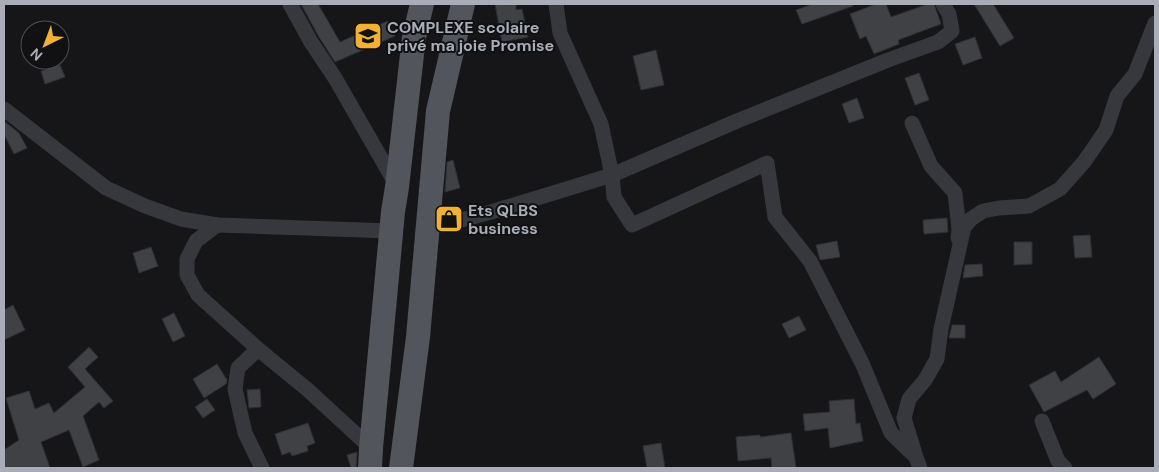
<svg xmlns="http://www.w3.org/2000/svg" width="1159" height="472" font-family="'DM Sans',sans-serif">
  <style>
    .building { fill: #404145; stroke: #303034 }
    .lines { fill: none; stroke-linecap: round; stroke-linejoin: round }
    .street { stroke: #37383d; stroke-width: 15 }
    .primary { stroke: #53555c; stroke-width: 24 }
    .labels { text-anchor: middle; stroke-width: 4; stroke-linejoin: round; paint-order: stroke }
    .poi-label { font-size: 16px; font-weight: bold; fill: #a8adb8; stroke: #111113; text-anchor: start }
  </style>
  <rect width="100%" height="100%" fill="#161618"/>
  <g class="building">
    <path d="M301,4H318L340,42L388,21L395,36L335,62L319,37Z"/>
    <path d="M495,4H516V10L522,9L528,37L502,42Z"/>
    <path d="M813,4H853V6L802,24L796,10Z"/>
    <path d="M876,4H886L891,17L928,4H934L941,24L898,40L899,44L874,54L866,36L860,39L850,14Z"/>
    <path d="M974,4H993L1014,38L1000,46Z"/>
    <path d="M975,37L982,58L963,65L955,44Z"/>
    <path d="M656,50L664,85L641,90L633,56Z"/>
    <path d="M60,65L65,77L45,84L41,71Z"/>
    <path d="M919,73L929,100L915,105L905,78Z"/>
    <path d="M857,98L864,118L849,123L842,104Z"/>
    <path d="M4,121L19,133L27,148L14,154L4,134Z"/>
    <path d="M453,160L460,188L445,192L447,162Z"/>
    <path d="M947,218L948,232L924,234L923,220Z"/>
    <path d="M1090,235L1092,257L1075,258L1073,236Z"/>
    <path d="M837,241L840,257L820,260L816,245Z"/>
    <path d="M1014,242H1032V264L1014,265Z"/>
    <path d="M151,247L158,266L139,273L133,253Z"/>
    <path d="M982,264L983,276L963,278L965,265Z"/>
    <path d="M13,305L25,330L4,340V310Z"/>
    <path d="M174,313L185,336L173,342L162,319Z"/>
    <path d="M799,316L806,330L789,338L782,324Z"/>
    <path d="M952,325H965V338H949Z"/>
    <path d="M89,347L98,357L85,369L113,401L104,408L99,402L83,416L99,460L83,467L69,430L41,442L50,468H4V450L19,440L6,398L29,391L35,409L49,403L54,413L85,387L68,367Z"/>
    <path d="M1099,357L1116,384L1093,399L1087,390L1044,412L1029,385L1055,371L1061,382Z"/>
    <path d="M217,364L227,380L226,384L204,398L193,379Z"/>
    <path d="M260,389L261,407L249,408L247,390Z"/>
    <path d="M207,399L215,410L203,418L195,407Z"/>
    <path d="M854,399L856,424L860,423L863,441L830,448L828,428L805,431L803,414L830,412L829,401Z"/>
    <path d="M308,423L315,443L307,446L308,451L292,456L290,452L282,455L275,434Z"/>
    <path d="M791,433L796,468H772L771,458L738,461L736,437L760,435V437Z"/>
    <path d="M661,443L665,468H647L643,446Z"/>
    <path d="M357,452L356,468H351L347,455Z"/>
  </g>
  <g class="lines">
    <g class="street">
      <path d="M290,4L311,42L335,78L397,186"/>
      <path d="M556,4L560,33L601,124L612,175L614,197L632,225L767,163L775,217L810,261L862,363L891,433L916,457L920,468"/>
      <path d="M4,109L106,188L145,206L181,219L217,225L391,231"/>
      <path d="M912,123L931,166L955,193L959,229L958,238"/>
      <path d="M217,225L196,241L187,259V275L198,295L258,349L308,390L371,448"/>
      <path d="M428,226L443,225L491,212L612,175L737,121L888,60L938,42L952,31L949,14L943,4"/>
      <path d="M258,349L238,368L235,389L245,433L262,468"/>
      <path d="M1042,421L1058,461L1065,468"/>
      <path d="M915,454L904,418L909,399L925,380L937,359L941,329L964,227L971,219L983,211L999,208L1029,206L1060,189L1084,162L1106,130L1117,96L1135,74L1155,23"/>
    </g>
    <g class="primary">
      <path d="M370,468L371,448L393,212L397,187L414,37L422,4"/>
      <path d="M401,468L418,337L438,111L463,4"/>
    </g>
  </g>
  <defs>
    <symbol id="school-square" viewBox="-11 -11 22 22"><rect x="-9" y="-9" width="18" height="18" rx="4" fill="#f2b134" stroke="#111113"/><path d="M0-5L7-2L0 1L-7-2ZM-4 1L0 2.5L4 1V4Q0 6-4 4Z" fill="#111"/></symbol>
    <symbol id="shop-square" viewBox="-11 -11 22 22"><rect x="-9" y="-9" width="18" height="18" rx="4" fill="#f2b134" stroke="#111113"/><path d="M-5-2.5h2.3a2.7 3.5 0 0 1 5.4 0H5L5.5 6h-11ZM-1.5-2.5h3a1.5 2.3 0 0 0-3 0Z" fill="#111"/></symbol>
  </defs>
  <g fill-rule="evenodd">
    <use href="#school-square" x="352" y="20" width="32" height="32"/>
    <use href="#shop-square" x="433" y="203" width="32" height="32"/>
  </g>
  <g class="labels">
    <g class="poi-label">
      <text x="387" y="33">COMPLEXE scolaire<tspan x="387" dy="18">privé ma joie Promise</tspan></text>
      <text x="468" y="216">Ets QLBS<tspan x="468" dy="18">business</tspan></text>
    </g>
  </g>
  <rect width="1159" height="472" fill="none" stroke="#a8adb8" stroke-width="10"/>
  <g transform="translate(45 45) rotate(222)"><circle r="24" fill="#111113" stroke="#4d4f55"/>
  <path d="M0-4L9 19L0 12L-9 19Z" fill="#f2b134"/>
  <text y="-8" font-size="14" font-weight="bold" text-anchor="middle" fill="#a8adb8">N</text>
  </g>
</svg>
